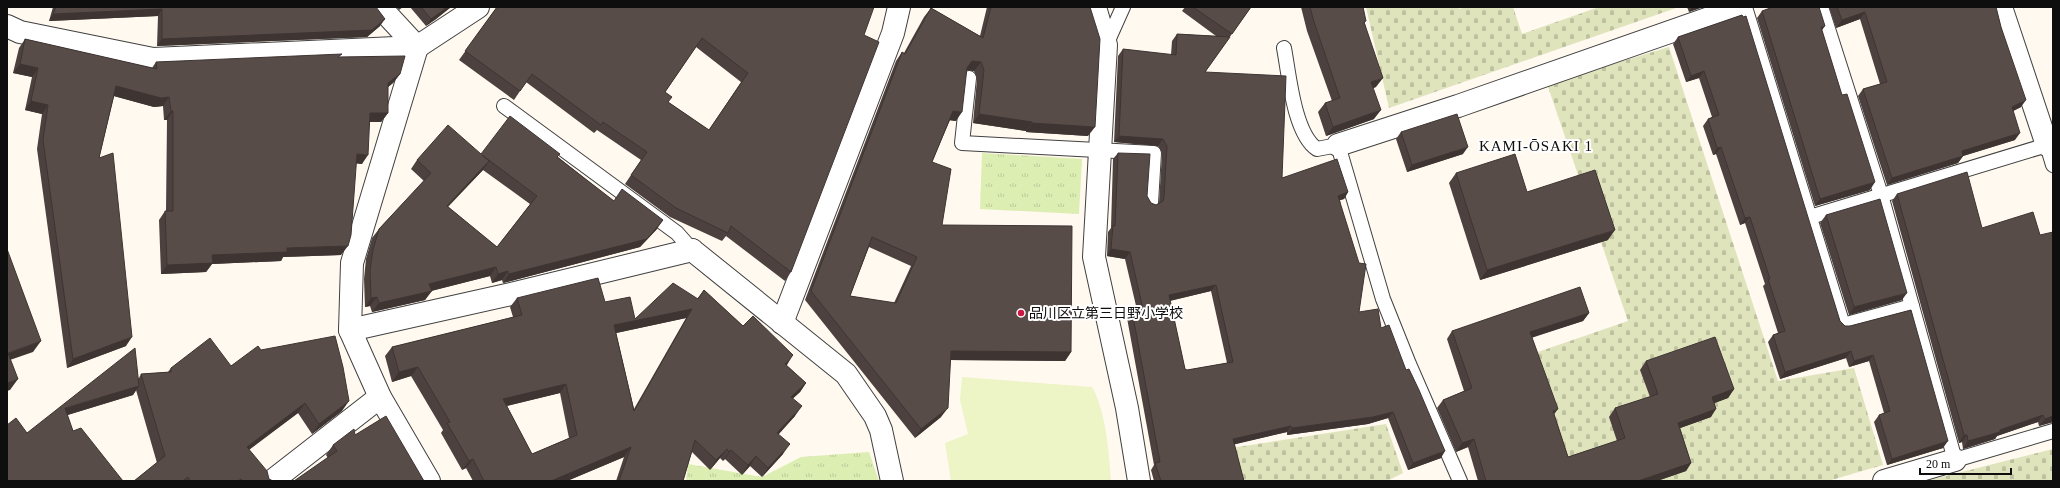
<svg xmlns="http://www.w3.org/2000/svg" width="2060" height="488" font-family="'Times New Roman','Noto Sans JP',serif">
  <style>
    .grass { fill: url(#grass-tufts) }
    .cemetery { fill: url(#cemetery-stones) }
    .pitch { fill: #edf4c6 }
    .lines { fill: none; stroke-linecap: round; stroke-linejoin: round }
    .service-casing { stroke: #414141; stroke-width: 16 }
    .minor-casing { stroke: #414141; stroke-width: 24 }
    .tertiary-casing { stroke: #414141; stroke-width: 24 }
    .service { stroke: #fff; stroke-width: 14 }
    .minor { stroke: #fff; stroke-width: 22 }
    .tertiary { stroke: #fff; stroke-width: 22 }
    .wall { fill: #4c413f; fill-rule: evenodd }
    .shaded-wall { fill: #3e3533 }
    .building { fill: #584c49; stroke: #3e3533; fill-rule: evenodd }
    .poi-dot { fill: #ce1642; stroke: #fff; stroke-width: 1.5 }
    .labels { text-anchor: middle; stroke-width: 4; stroke-linejoin: round; paint-order: stroke }
    .poi-label { font-size: 14px; fill: #0e0e0e; stroke: #fff; text-anchor: start }
    .neighbourhood-label { font-size: 15px; letter-spacing: 1px; fill: #0e0e0e; stroke: #fff }
  </style>
  <defs>
    <pattern id="grass-tufts" width="24" height="20" patternUnits="userSpaceOnUse"><rect width="24" height="20" fill="#ddeeb3"/><path d="M3 7l-1-3M5 7V3M7 7l1-3M15 17l-1-3M17 17v-4M19 17l1-3" fill="none" stroke="#bccb99"/></pattern>
    <pattern id="cemetery-stones" width="16" height="16" patternUnits="userSpaceOnUse"><rect width="16" height="16" fill="#dfe4bc"/><path d="M2 7V4a2 2 0 0 1 4 0v3zM10 15v-3a2 2 0 0 1 4 0v3z" fill="#bec2a0"/></pattern>
  </defs>
  <rect width="100%" height="100%" fill="#fff9ef"/>
  <g class="grass">
    <path d="M982,153L1082,159L1079,214L980,209Z"/>
    <path d="M869,452L879,481H686L688,464L762,477L801,457Z"/>
  </g>
  <g class="cemetery">
    <path d="M1366,7H1458L1459,9L1465,7H1513L1522,34L1599,7H1679L1389,108Z"/>
    <path d="M1669,47L1778,381L1854,368L1883,465L1828,481H1575L1535,353L1628,321L1547,84Z"/>
    <path d="M1386,424L1403,473L1387,481H1240L1231,448Z"/>
    <path d="M2053,449V481H1926Z"/>
  </g>
  <path class="pitch" d="M962,377L1092,387C1106,411 1109,453 1111,481H951L945,443L968,434L960,400Z"/>
  <g class="lines">
    <defs>
      <g id="service">
        <path d="M1745,7L1843,325L1912,306"/>
        <path d="M1821,7L1881,195L1955,460L2053,431"/>
        <path d="M1106,45L1123,7"/>
        <path d="M1284,48C1289,74 1294,134 1317,149L1338,145L1383,299L1409,364L1460,481"/>
        <path d="M969,78L962,143L1154,153L1151,203"/>
        <path d="M504,106L677,233L692,250"/>
        <path d="M1810,217L2047,145L2053,165"/>
      </g>
      <g id="minor">
        <path d="M380,7L417,47"/>
        <path d="M1095,7L1106,45L1094,257L1127,408L1139,481"/>
        <path d="M2001,7L2047,145L2053,143"/>
        <path d="M7,26L20,32L153,59L417,47L478,7"/>
        <path d="M417,47L352,263L350,330L380,397L429,481"/>
        <path d="M1338,145L1458,106L1741,7"/>
        <path d="M782,323L893,33L899,7"/>
        <path d="M350,330L511,294L692,250"/>
        <path d="M272,481L380,397"/>
        <path d="M1884,481L1955,460"/>
      </g>
      <path id="tertiary" d="M692,250L846,374L875,416L881,430L892,481"/>
    </defs>
    <use href="#service" class="service-casing"/>
    <use href="#minor" class="minor-casing"/>
    <use href="#tertiary" class="tertiary-casing"/>
    <use href="#service" class="service"/>
    <use href="#minor" class="minor"/>
    <use href="#tertiary" class="tertiary"/>
  </g>
  <g class="wall">
    <path d="M53,7H376L380,26L367,37L157,46L158,16L49,21Z"/>
    <path d="M397,7H403L399,10Z"/>
    <path d="M410,7H451L436,19L426,26Z"/>
    <path d="M497,7L864,35L791,272L785,281L726,236L722,241L670,217L625,184L641,160L597,130L594,133L526,82L514,100L459,60ZM696,47L741,82L709,130L668,102L665,92Z"/>
    <path d="M987,7H1090L1088,136L1026,132V131L973,123L977,79L974,71L967,70L956,121L950,120L932,162L942,225L1071,352L1065,361L951,360L941,417L915,438L805,300L896,61L902,52L904,53L924,17L931,8L980,36ZM869,247L911,266L894,303L850,296Z"/>
    <path d="M1185,7H1251L1205,72L1282,178L1348,192L1344,199L1340,200L1359,312L1381,328L1406,370L1441,458L1408,470L1388,418L1368,424L1287,435V432L1234,444L1244,481H1154L1151,470L1154,465L1127,318L1132,311L1137,310L1125,259L1107,256L1108,232L1111,228L1113,159L1118,153L1147,196L1151,203L1156,205L1159,203L1162,153L1158,146L1114,142L1118,56L1123,49L1171,55L1172,41L1177,34L1216,36L1182,11ZM1211,291L1227,363L1187,370L1185,369L1170,301Z"/>
    <path d="M1301,7H1363L1365,24L1376,87L1373,88L1374,119L1326,136L1318,112L1325,103L1332,101L1307,31Z"/>
    <path d="M1687,7H1703L1689,12Z"/>
    <path d="M1829,7H1996L2021,107L2013,111L2015,140L1963,156L1958,163L1887,185L1858,96L1863,89L1880,84L1860,19L1836,28Z"/>
    <path d="M1762,11L1822,31L1870,190L1815,206L1757,18Z"/>
    <path d="M1742,15L1840,321L1845,326H1850L1911,310L1943,448L1887,465L1874,422L1879,415L1884,413L1869,361L1849,367L1846,358L1780,379L1768,342L1773,335L1778,333L1763,286L1765,284L1745,223L1740,225L1716,154L1713,155L1703,126L1708,119L1712,117L1699,78L1686,82L1673,44L1678,37Z"/>
    <path d="M25,39L152,68L156,62L340,57L400,74L393,83L388,87V113L381,122H370L362,164L356,163L341,255L283,257L281,261L212,264L206,272L161,274L159,220L165,211H166L167,120H164L163,106L154,107L114,96L99,158L126,346L67,368L37,149L42,114L25,110L32,77L13,73L19,48Z"/>
    <path d="M1401,132L1463,154L1407,172L1396,139Z"/>
    <path d="M481,154L558,157L613,201L657,229L640,247L503,283L502,280L492,283L490,276L431,291L425,300L372,312L370,306L365,307L364,279L366,259L372,238L379,229L424,181L411,169L417,160ZM483,170L530,204L497,247L448,207Z"/>
    <path d="M1456,173L1608,240L1480,280L1449,183Z"/>
    <path d="M1897,194L1982,228L2040,235L2053,422L2039,426L2038,422L1997,436L1995,439L1963,449L1962,442L1959,443L1892,201Z"/>
    <path d="M1826,215L1902,300L1849,315L1820,223Z"/>
    <path d="M704,290L743,326L806,383L800,392L793,398L795,416L778,434L783,454L762,477L750,466L742,475L725,459L723,461L720,458L710,470L692,452L683,481H616L624,457L567,481H473L466,468L462,470L441,433L443,430L411,376L392,382L385,356L392,347L513,317L510,307L517,298L605,302L635,319L697,299ZM686,318L634,409L616,333ZM560,393L569,438L532,454L507,406Z"/>
    <path d="M1589,313L1583,321L1532,337L1554,414L1568,457L1617,441L1609,417L1615,408L1650,397L1640,370L1646,361L1734,389L1728,398L1714,403L1711,417L1680,428L1691,463L1686,471L1657,481H1478L1468,447L1456,452L1437,408L1443,400L1464,391L1447,339L1452,331Z"/>
    <path d="M261,350L342,411L312,434L298,413L249,450L269,479L273,481H134L157,463L136,390L133,395L67,415L73,431L123,481L27,433L139,378L141,374L168,372L171,368L231,366Z"/>
    <path d="M355,435L424,481L328,458L326,455L333,445Z"/>
  </g>
  <g class="shaded-wall">
    <path d="M447,7H451L436,19L426,26L431,19Z"/>
    <path d="M1692,7H1703L1689,12Z"/>
    <path d="M162,9L158,16L49,21L53,14Z"/>
    <path d="M1865,12L1860,19L1836,28L1842,20Z"/>
    <path d="M385,19L380,26L367,37L157,46L162,39Z"/>
    <path d="M1825,26L1820,33L1821,27Z"/>
    <path d="M972,61L981,62L974,71L966,70L961,77Z"/>
    <path d="M20,64L38,68L32,77L13,73Z"/>
    <path d="M1704,71L1699,78L1686,82L1691,76Z"/>
    <path d="M400,74L393,83L382,92L388,83Z"/>
    <path d="M1383,78L1376,87L1364,91L1371,82Z"/>
    <path d="M116,86L169,97L163,106L154,107L110,95Z"/>
    <path d="M2026,100L2021,107L2007,114L2012,107Z"/>
    <path d="M31,101L48,105L42,114L25,110Z"/>
    <path d="M1381,110L1374,119L1326,136L1333,127Z"/>
    <path d="M171,111H173L167,120H164Z"/>
    <path d="M953,111L962,112L956,121L947,120Z"/>
    <path d="M370,113H388L381,122H364Z"/>
    <path d="M979,114L1032,122L1026,131L973,123Z"/>
    <path d="M1032,123L1095,127L1088,136L1026,132Z"/>
    <path d="M2020,133L2015,140L1963,156L1958,163L1887,185L1892,178L1962,151Z"/>
    <path d="M1119,136L1163,139L1158,146L1114,142Z"/>
    <path d="M1468,147L1463,154L1407,172L1412,165Z"/>
    <path d="M1721,147L1716,154L1713,155L1717,148Z"/>
    <path d="M357,154L368,155L362,164L351,163Z"/>
    <path d="M489,161L483,170L440,214L447,206Z"/>
    <path d="M1875,182L1870,190L1815,206L1820,199Z"/>
    <path d="M1348,192L1344,199L1333,202L1338,196Z"/>
    <path d="M1750,217L1745,223L1740,225L1745,218Z"/>
    <path d="M663,220L657,229L640,247L503,283L509,274Z"/>
    <path d="M1615,230L1608,240L1480,280L1487,270Z"/>
    <path d="M348,246L341,255L283,257L281,261L212,264L206,272L161,274L167,265L212,255L287,248Z"/>
    <path d="M1111,249L1130,252L1125,259L1107,256Z"/>
    <path d="M496,267L490,276L423,293L429,284Z"/>
    <path d="M508,271L502,280L492,283L498,274Z"/>
    <path d="M1216,285L1211,291L1164,302L1169,295Z"/>
    <path d="M432,291L425,300L372,312L379,303Z"/>
    <path d="M1907,293L1902,300L1849,315L1854,307Z"/>
    <path d="M377,297L370,306L365,307L371,298Z"/>
    <path d="M692,309L686,318L607,335L614,325Z"/>
    <path d="M1589,313L1583,321L1525,340L1530,332Z"/>
    <path d="M132,337L126,346L67,368L73,359Z"/>
    <path d="M41,341L33,352L7,361L8,353Z"/>
    <path d="M951,351L1071,352L1065,361L945,360Z"/>
    <path d="M1851,351L1846,358L1780,379L1785,372Z"/>
    <path d="M793,355L787,365L778,373L785,364Z"/>
    <path d="M1873,355L1869,361L1849,367L1854,361Z"/>
    <path d="M418,367L411,376L392,382L399,372Z"/>
    <path d="M18,379L10,390L7,391V383Z"/>
    <path d="M806,383L800,392L785,406L791,397Z"/>
    <path d="M566,384L560,393L497,408L503,399Z"/>
    <path d="M139,386L133,395L58,418L65,408Z"/>
    <path d="M1734,389L1728,398L1707,406L1712,397Z"/>
    <path d="M349,401L342,411L312,434L319,424Z"/>
    <path d="M305,403L298,413L240,456L247,447Z"/>
    <path d="M802,406L795,416L771,443L777,433Z"/>
    <path d="M948,408L941,417L915,438L921,429Z"/>
    <path d="M1558,409L1552,417L1553,411Z"/>
    <path d="M1716,409L1711,417L1672,431L1678,423Z"/>
    <path d="M1393,412L1388,418L1368,424L1287,435L1292,428Z"/>
    <path d="M2043,415L2038,422L1997,436L1995,439L1963,449L1968,441L2000,430Z"/>
    <path d="M2053,416V422L2039,426L2045,419Z"/>
    <path d="M1291,426L1287,432L1228,446L1233,439Z"/>
    <path d="M1964,435H1967L1962,442L1959,443Z"/>
    <path d="M1474,439L1468,447L1456,452L1462,443Z"/>
    <path d="M1948,441L1943,448L1887,465L1892,459Z"/>
    <path d="M790,444L783,454L762,477L768,468Z"/>
    <path d="M631,447L624,457L567,481H551Z"/>
    <path d="M727,449L720,458L710,470L716,460Z"/>
    <path d="M731,450L725,459L723,461L729,452Z"/>
    <path d="M1445,451L1441,458L1408,470L1413,463Z"/>
    <path d="M756,456L750,466L742,475L748,465Z"/>
    <path d="M473,459L466,468L462,470L469,461Z"/>
    <path d="M1691,463L1686,471L1657,481H1638Z"/>
  </g>
  <g class="building">
    <path d="M56,7H376L385,19L372,30L162,39V9L53,14Z"/>
    <path d="M421,7H447L441,12L431,19Z"/>
    <path d="M497,7H874L864,35L879,42L791,272L731,226L728,233L676,208L631,175L647,152L603,122L601,125L532,74L520,91L465,51ZM702,38L748,73L709,130L668,102L672,97L665,92Z"/>
    <path d="M991,7H1090L1100,39L1095,127L1032,123V122L979,114L984,70L981,62L972,61L967,68L962,112L953,111L932,162L951,169L942,225L1072,226L1071,352L951,351L948,408L921,429L811,291L902,52L905,54L931,8L983,38ZM872,237L917,257L896,303L850,296Z"/>
    <path d="M1193,7H1251L1232,34Z"/>
    <path d="M1310,7H1363L1366,21L1364,22L1383,78L1371,82L1381,110L1333,127L1325,103L1340,98L1314,22Z"/>
    <path d="M1773,7H1819L1825,26L1821,27L1842,95L1847,94L1875,182L1820,199L1762,11Z"/>
    <path d="M1837,7H1996L2001,27L2026,100L2012,107L2020,133L1962,151L1963,156L1892,178L1863,89L1887,82L1865,12L1842,20Z"/>
    <path d="M1742,15L1743,17L1746,16L1840,321L1845,326H1850L1911,310L1948,441L1892,459L1879,415L1890,411L1873,355L1854,361L1851,351L1785,372L1773,335L1785,331L1768,279H1770L1750,217L1745,218L1721,147L1717,148L1708,119L1719,115L1704,71L1691,76L1678,37Z"/>
    <path d="M1177,34L1230,37L1205,72L1286,76L1282,178L1337,159L1348,192L1338,196L1359,263L1366,264L1359,312L1378,309L1381,328L1389,325L1406,370L1409,369L1419,390L1445,451L1413,463L1393,412L1373,417L1292,428L1291,426L1233,439L1244,481H1161L1155,463L1160,462L1132,311L1143,309L1130,252L1111,249L1113,225L1115,226L1118,153L1150,154L1147,196L1151,203L1156,205L1163,201L1164,197L1167,146L1163,139L1119,136L1123,49L1176,55ZM1216,285L1233,362L1187,370L1185,369L1169,295Z"/>
    <path d="M25,39L157,69L156,62L342,54L338,57L405,56L400,74L388,83V113H370L368,155L357,154L351,235L348,246L287,248V252L212,255L213,263L167,265L165,211H173V111H171L169,97L161,98L116,86L99,158L113,153L132,337L73,359L43,140L48,105L31,101L38,68L20,64Z"/>
    <path d="M1457,114L1468,147L1412,165L1401,132Z"/>
    <path d="M510,116L560,154L557,157L614,201L622,189L663,220L647,239L509,274L508,271L498,274L496,267L429,284L432,291L379,303L377,297L371,298L370,270L373,250L379,229L431,173L417,160L448,125L481,154ZM482,155L537,196L497,247L447,206L489,161Z"/>
    <path d="M1515,154L1527,192L1595,170L1615,230L1487,270L1456,173Z"/>
    <path d="M1967,172L1982,228L2033,212L2040,235L2053,232V416L2045,419L2043,415L2000,430V432L1968,441L1967,435H1964L1897,194Z"/>
    <path d="M1880,199L1907,293L1854,307L1826,215Z"/>
    <path d="M7,249L41,341L8,353L18,379L7,383Z"/>
    <path d="M598,278L605,302L630,297L635,319L673,283L698,299L704,290L743,326L753,316L793,355L785,364L806,383L791,397L802,406L777,433L790,444L768,468L756,456L748,465L731,450L729,452L727,449L716,460L695,440L683,481H619L631,447L551,481H484L473,459L469,461L447,423L450,422L418,367L399,372L392,347L522,315L517,298ZM692,309L634,411L614,325ZM566,384L577,435L532,454L503,399Z"/>
    <path d="M1580,287L1589,313L1530,332L1558,409L1553,411L1568,457L1625,438L1615,408L1658,394L1646,361L1715,337L1734,389L1712,397L1716,409L1678,423L1691,463L1638,481H1486L1474,439L1462,443L1443,400L1472,388L1452,331Z"/>
    <path d="M335,336L343,367L349,401L319,424L305,403L247,447L267,471L269,479L273,481H242L241,479L238,481H190L188,477L183,481H134L165,456L141,374L171,372V368L210,338L231,366L258,346L261,350Z"/>
    <path d="M135,348L139,386L65,408L73,431L81,428L123,481H7V425L16,418L27,433Z"/>
    <path d="M386,416L424,481H294L337,451L333,445L354,429L355,435Z"/>
  </g>
  <circle class="poi-dot" cx="1021" cy="313" r="4"/>
  <g class="labels">
    <g class="poi-label">
      <text x="1029" y="318">品川区立第三日野小学校</text>
    </g>
    <g class="neighbourhood-label">
      <text x="1536" y="151">KAMI-ŌSAKI 1</text>
    </g>
  </g>
  <rect width="2060" height="488" fill="none" stroke="#0e0e0e" stroke-width="16"/>
  <path d="M1920 468v6h91v-6" fill="none" stroke="#0e0e0e" stroke-width="2"/>
  <text x="1926" y="468" font-size="12" fill="#0e0e0e" stroke="#ffffff" stroke-width="3" paint-order="stroke">20 m</text>
</svg>
